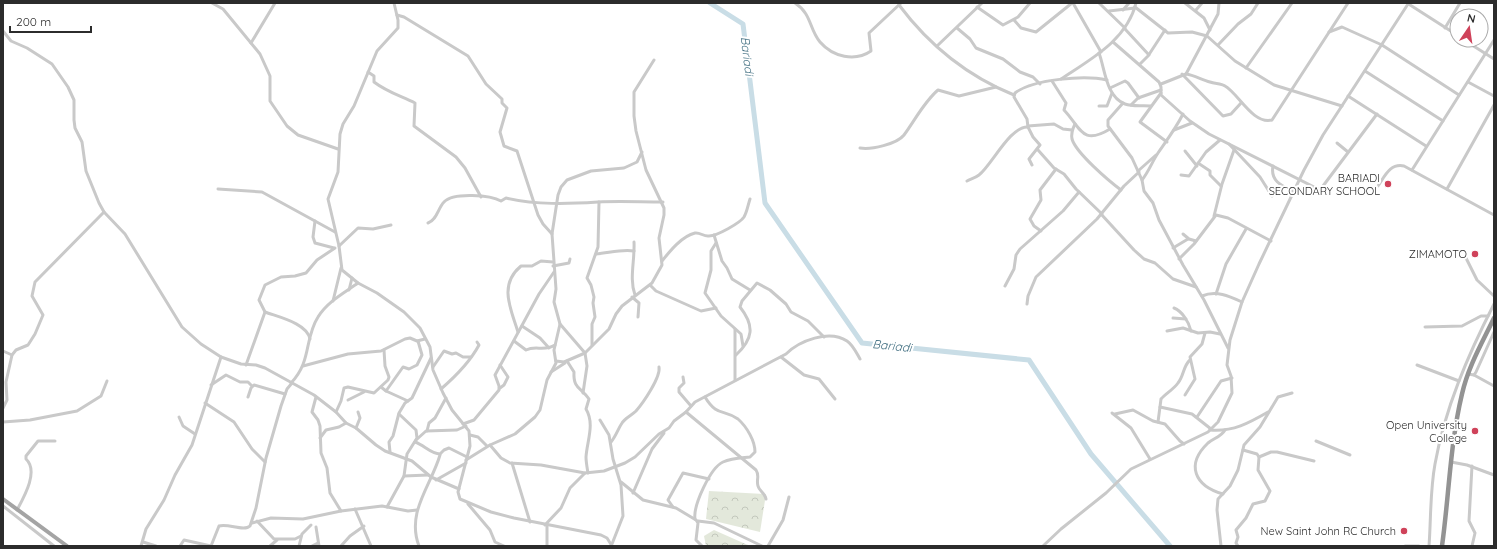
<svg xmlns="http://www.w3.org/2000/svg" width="1497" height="549" font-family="Quicksand,sans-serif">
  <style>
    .forest { fill: url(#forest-crowns) }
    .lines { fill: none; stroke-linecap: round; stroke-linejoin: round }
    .river { stroke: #c9dde6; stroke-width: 5 }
    .minor { stroke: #c9c9c9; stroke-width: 3 }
    .major { stroke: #a4a4a4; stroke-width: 4 }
    .highway { stroke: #939393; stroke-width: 4.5 }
    .poi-dot { fill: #cf425a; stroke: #fff; stroke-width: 1.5 }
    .labels { text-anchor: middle; stroke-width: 4; stroke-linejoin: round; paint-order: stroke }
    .poi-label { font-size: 11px; fill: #2c2c2c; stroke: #fff; text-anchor: end }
    .water-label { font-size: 12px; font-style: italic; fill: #447183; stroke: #fff }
  </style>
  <defs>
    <pattern id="forest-crowns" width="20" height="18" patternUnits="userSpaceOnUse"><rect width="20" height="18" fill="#e3e8db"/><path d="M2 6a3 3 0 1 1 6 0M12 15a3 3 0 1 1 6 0" fill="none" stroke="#c3c7bc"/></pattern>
  </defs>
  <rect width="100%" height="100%" fill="#fff"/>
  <g class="forest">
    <path d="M709,491L766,494L760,532L706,519Z"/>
    <path d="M714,530L750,546H706L704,536Z"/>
  </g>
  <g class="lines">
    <path class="river" d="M710,3L743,24L765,203L862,343L1029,360L1091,454L1170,546"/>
    <g class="minor">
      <path d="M212,3L223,9L260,54L270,76V101L287,126L298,135L338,149"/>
      <path d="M394,3L398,20V28L377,51L354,106L343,124L340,134L338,172L328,199L339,246L342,270L358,283L377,293L404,312L420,328L430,347L433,370L443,393L452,410L469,431L470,446L458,492L460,499L491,512L514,518L601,535L607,538L612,546"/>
      <path d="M795,3C812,14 809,29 820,42C833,57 855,62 871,51L869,33L901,3"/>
      <path d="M1073,3L1101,52"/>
      <path d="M1099,3L1125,28"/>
      <path d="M1185,3L1204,18L1210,30"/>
      <path d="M1407,3L1457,35"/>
      <path d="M899,5C929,45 967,76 1014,95"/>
      <path d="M977,7L1003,25L1018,17L1030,3"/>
      <path d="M1135,7L1168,33L1192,32L1207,36L1235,61L1274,85L1342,106"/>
      <path d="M1123,10L1129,3"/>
      <path d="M1196,10L1202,3"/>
      <path d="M1109,11L1135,8"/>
      <path d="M397,15L404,17L468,56L486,84L502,99V103L507,108L500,132L504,146L517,151L538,215L543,224L552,234"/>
      <path d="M1014,20L1021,28L1036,32L1072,3"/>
      <path d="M957,28L970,39L976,48L1003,59L1020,72L1033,77L1040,84"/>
      <path d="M1445,28L1460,3"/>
      <path d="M1125,29L1149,55"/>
      <path d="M3,31L11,41L27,48L52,64L68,87L74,100V120L75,128L82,142L86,171L99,203L104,212L125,234L182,327L201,344L221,357L241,364L256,365L265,368L314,395L336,412L346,423L356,428L376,445L385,451L412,461L431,477L459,489"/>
      <path d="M1329,32L1342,27L1382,45L1459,95"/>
      <path d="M1464,40L1494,59"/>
      <path d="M1113,42L1159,82L1161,87V95L1190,121L1209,134L1320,190L1377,114"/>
      <path d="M251,43L275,3"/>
      <path d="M1218,45L1238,24L1251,14L1258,3"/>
      <path d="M937,46L982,3"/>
      <path d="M1099,53C1105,69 1106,97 1125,104C1133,107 1143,105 1151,106"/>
      <path d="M1140,64L1148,56L1165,30"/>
      <path d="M1246,68L1292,3"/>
      <path d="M1365,71L1443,121"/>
      <path d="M368,72L374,76V82C387,92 401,96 415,103L414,126L456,157L465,168L481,197"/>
      <path d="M1182,74L1223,116L1231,114L1241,103"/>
      <path d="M1186,74L1218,14L1219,3"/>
      <path d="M1061,79C1091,59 1127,40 1136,3"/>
      <path d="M1052,81L1066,103L1064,110C1081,128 1082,146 1110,129"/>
      <path d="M1468,82L1494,96"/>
      <path d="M1161,84L1186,74C1194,75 1202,80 1210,82C1215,84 1221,83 1225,86C1238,93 1253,125 1272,120L1348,3"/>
      <path d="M1110,88L1125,81L1128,83L1139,98"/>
      <path d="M1161,93L1140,122L1167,142"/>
      <path d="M1348,96L1426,146"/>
      <path d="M1123,103L1108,120V126L1132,158L1142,180L1144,191L1153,203L1159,220L1183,265L1204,300L1228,348"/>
      <path d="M1131,105L1138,98L1161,90"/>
      <path d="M1099,106H1107L1112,93"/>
      <path d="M1075,124C1073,128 1071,134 1072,139C1076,153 1109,181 1121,190"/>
      <path d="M1028,126L1054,124L1063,129L1072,130"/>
      <path d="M1174,130L1192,123"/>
      <path d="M1337,143L1348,152"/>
      <path d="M1229,144L1260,177L1272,196"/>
      <path d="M860,148C871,150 897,144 904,135C915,120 924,102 938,90L959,96L996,87"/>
      <path d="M1038,150L1054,168L1064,174L1076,189L1102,214"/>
      <path d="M1185,151L1197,166"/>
      <path d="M1198,163L1210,171V175L1221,186"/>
      <path d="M1032,165L1029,159L1040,145L1033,137L1028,127L1027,119L1014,97L1015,93C1033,79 1085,75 1107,80"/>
      <path d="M1273,166C1270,181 1282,186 1293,191"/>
      <path d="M1412,170L1494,40"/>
      <path d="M1138,171L1156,155"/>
      <path d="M1181,175L1189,176L1206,152L1220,140"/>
      <path d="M1142,180C1149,171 1152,162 1158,153C1167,140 1176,128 1183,114"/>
      <path d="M967,181C971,179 975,178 979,175C992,165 1010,126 1028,127"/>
      <path d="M1378,186C1385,176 1390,163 1404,166L1494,215"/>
      <path d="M218,189L262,192L335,232"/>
      <path d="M1447,189L1494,105"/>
      <path d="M1101,214L1134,250L1144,259L1155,263L1173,279L1196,287"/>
      <path d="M1214,216L1222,184L1234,150"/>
      <path d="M315,221L313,237L315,243L334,248"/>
      <path d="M428,223C437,220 438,208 444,202C453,192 491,195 501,201L506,198C537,205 567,204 598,202C619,201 641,202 663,202"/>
      <path d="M1041,231L1034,226L1030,219L1041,200L1040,190L1056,169"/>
      <path d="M1183,234L1189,239L1196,241"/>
      <path d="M714,235L722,261L727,268L732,279L750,290"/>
      <path d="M634,242C635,260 629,279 635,295"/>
      <path d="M716,243L711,251V270L705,293L721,316L741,334L743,346"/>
      <path d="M339,246L358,228L373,229L391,225"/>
      <path d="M1173,248L1188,239"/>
      <path d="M596,254C609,253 621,249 634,251"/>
      <path d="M1466,258L1477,280L1494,296"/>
      <path d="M1179,259L1194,244L1216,215L1228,218L1271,241"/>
      <path d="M662,261C670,251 682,236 695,233C700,232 704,237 709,236C717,236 740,223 744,217C747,212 748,205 750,199"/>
      <path d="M553,266L569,263L570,259"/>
      <path d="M650,285L656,291L701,311L716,308"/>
      <path d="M1005,286L1014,269L1016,255L1020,249L1063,211L1079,192"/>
      <path d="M349,290L352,278"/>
      <path d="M1216,294L1226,264L1246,229"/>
      <path d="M1202,296C1216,290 1229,296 1242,302"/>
      <path d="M632,297L639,303L638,317"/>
      <path d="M333,301L341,268"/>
      <path d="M1027,304L1028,296L1036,277L1097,219L1124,186L1139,172"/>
      <path d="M1174,308C1182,311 1189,322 1191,331"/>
      <path d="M265,312C278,317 307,323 310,339"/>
      <path d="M1173,318L1186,319"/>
      <path d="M560,324L585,353L587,366L583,393"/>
      <path d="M522,326L540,338L549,348"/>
      <path d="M1425,327L1462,326L1481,316H1488"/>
      <path d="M735,329V380"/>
      <path d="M1167,331L1183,328L1198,333L1210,332L1220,334"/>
      <path d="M518,332C511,309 498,285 521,266H532L541,261L553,262"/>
      <path d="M514,341L526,350C536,345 544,352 555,345"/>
      <path d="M592,345V324L595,317L593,303L594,297L591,285L587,278L598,247L599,202"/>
      <path d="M3,351L12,355"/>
      <path d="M736,355C753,339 755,326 740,307L742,301L757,283L770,290L786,304L791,312L808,321L824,337"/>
      <path d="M781,357L804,375L819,379L835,399"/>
      <path d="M556,361L564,362L585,353L609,329L616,314L622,306L652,283L662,265L659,238L664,215V208L646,170L636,131L634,116V92L654,60"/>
      <path d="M567,361L574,372C573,389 581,387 589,399L586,409C595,424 587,441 586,457C586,462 587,467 588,473"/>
      <path d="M246,365L265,312L259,300L265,285L281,277L295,276L306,273L317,260L335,248"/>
      <path d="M1417,365L1459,381"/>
      <path d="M303,366L348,354L381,351L405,339L410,338L417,341L425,339"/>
      <path d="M433,367L444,351L452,354L456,353L463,357H471"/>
      <path d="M551,372L565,363"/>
      <path d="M1468,374L1474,375L1476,372L1494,332"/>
      <path d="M1474,375L1494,386"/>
      <path d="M683,377L684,383L679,388V392L691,406"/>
      <path d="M291,383C312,361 304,339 318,317C327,302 344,293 358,283"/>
      <path d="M211,385L226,375L240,382H248L252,386"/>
      <path d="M381,387L386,391L403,367L409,369L417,365L422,355L418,341"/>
      <path d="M500,388L504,385L508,377L500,365"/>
      <path d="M441,389C456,376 470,362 479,345L477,342"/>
      <path d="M386,391L408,401"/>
      <path d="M1185,395L1195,379L1190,357L1202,344L1205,333"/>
      <path d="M248,397L251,388L254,385L285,394"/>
      <path d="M316,397L312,412L318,420L320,426L321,453L327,468L330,493L341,511"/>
      <path d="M348,400L364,392"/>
      <path d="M205,403L234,422L252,449L265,462"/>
      <path d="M1160,407L1192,414L1211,429"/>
      <path d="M3,408L7,400L6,382L12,355L16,350L28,345L35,334L43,315L32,296L35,282L104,212"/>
      <path d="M336,412L341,401L344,388L348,387L374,393L388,380L389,377L385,366L384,350"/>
      <path d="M686,412L756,470C760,476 756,479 758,486C759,491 765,493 766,499"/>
      <path d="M1112,413L1131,428L1150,459"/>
      <path d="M1115,414L1133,410L1153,421L1165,424L1180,441L1184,444"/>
      <path d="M179,417L183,426L195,434"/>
      <path d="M1197,417L1221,381L1232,378"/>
      <path d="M600,420L609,435L613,459L621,485L623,516L612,544"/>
      <path d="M3,422L30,420L77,411L101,396L107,381"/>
      <path d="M1158,422L1161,399C1166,393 1173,390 1178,383C1184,376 1183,366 1190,360"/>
      <path d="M463,424L474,420L499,390V386L495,375L539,294L554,272"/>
      <path d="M356,428L360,418L358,412"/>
      <path d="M1210,430C1233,432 1249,423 1268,412"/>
      <path d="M427,431L429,423L435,418L446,398"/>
      <path d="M470,435L478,437L487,446"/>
      <path d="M320,438L326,430L339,427L346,423"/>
      <path d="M416,440L426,431L457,430L466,426"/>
      <path d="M1316,441L1350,455"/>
      <path d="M415,442C424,445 431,454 440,454L444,450L449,448L467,457"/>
      <path d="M611,442C616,436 618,429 622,423C625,418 632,415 636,411C643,403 661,377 659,367"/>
      <path d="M490,445L501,458L510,463L541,465L585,473L604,471L625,463L635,457L659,434L669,428L674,421L686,412L695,402L786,354C799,341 829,329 847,341C853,345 856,352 860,359"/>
      <path d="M390,452L389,442L393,436L399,413L405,403L412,398L431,358"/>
      <path d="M1259,457L1271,452H1277L1314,461"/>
      <path d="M466,460L490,445L515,434L535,417L540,410L547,380L556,363L554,350L560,324L554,302L556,289L552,234L558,195L561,187L567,180L591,171L624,168L637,162L642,152"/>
      <path d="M1451,462L1467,465L1494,475"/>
      <path d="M512,463L530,522"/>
      <path d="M1472,466L1469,521L1475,533L1472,546"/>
      <path d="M404,476L428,475"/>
      <path d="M436,480L466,463"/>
      <path d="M621,482L643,500L676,508L696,520L698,523L696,540L702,546"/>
      <path d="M633,493L652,449L664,433"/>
      <path d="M1223,494C1195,486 1185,465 1208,443C1214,438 1221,437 1225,430"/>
      <path d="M468,504L490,530L495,542L504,546"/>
      <path d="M3,506L54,546"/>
      <path d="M387,507L404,476L407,454L417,438L416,430L399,414"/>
      <path d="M673,507L668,500L683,473L709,479"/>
      <path d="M355,509L371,546"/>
      <path d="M17,510C24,497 39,471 26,459V456L38,441H55"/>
      <path d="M695,519C693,506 710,468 723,462C732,458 741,458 750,457L755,452C755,441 747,427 738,419C724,409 717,417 705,397"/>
      <path d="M257,521L274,539H295L301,536"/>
      <path d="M698,521L714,523L762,546"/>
      <path d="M252,523L271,518L303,519L341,511L382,506L408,511L417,510"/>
      <path d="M545,525L561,508L570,488L585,473"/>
      <path d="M316,527L319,546"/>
      <path d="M143,542L156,546"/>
      <path d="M141,546L146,529L164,500L175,475L192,445L221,357"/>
      <path d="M180,546L184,540L211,546"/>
      <path d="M211,546L219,526C228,523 244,532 250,526L256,508L266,458L281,406L287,389L292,383"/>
      <path d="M270,546L277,540"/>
      <path d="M299,546L302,534L311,525"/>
      <path d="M312,546L318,543"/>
      <path d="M341,546L350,536L364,526"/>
      <path d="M419,546C406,512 431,486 440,455"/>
      <path d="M547,546V525"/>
      <path d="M768,546L783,520L789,497"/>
      <path d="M1043,546L1061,529L1106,493L1131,469L1208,432L1218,422L1232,393L1231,376L1227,365L1230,340L1242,302L1259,264L1304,170L1323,135L1408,4"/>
      <path d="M1221,546L1217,510L1218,499L1230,486L1238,470L1244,445L1260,427L1278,397L1292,393"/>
      <path d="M1238,546L1236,543L1238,537L1236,530L1246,518L1253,504L1265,501L1270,491L1258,470L1259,457L1257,454L1243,450"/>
      <path d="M1405,546H1419"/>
      <path d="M1429,546C1431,519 1430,491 1435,464C1445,408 1468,355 1494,304"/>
    </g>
    <path class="major" d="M3,499L67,546"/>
    <path class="highway" d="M1442,546C1449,496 1450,444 1462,394C1468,367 1482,343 1494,318"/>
  </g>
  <g class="poi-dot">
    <circle cx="1388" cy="184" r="4"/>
    <circle cx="1475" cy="254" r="4"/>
    <circle cx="1475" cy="431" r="4"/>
    <circle cx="1404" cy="531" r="4"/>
  </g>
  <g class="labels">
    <g class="poi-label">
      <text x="1380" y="182">BARIADI<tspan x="1380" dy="13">SECONDARY SCHOOL</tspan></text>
      <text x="1467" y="258">ZIMAMOTO</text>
      <text x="1467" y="429">Open University<tspan x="1467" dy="13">College</tspan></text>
      <text x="1396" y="535">New Saint John RC Church</text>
    </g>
    <g class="water-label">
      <text transform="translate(747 56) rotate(83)" y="4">Bariadi</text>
      <text transform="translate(892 346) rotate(6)" y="4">Bariadi</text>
    </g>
  </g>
  <rect width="1497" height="549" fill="none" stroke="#2c2c2c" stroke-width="8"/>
  <g transform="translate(1469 28) rotate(13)"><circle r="19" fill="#ffffff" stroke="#ababab"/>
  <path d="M0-3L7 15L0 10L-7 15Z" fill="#cf425a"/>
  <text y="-6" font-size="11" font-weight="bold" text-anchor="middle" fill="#2c2c2c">N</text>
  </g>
  <path d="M10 26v6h81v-6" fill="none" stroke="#2c2c2c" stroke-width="2"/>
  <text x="16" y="26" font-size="12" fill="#2c2c2c" stroke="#ffffff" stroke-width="3" paint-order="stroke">200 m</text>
</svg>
